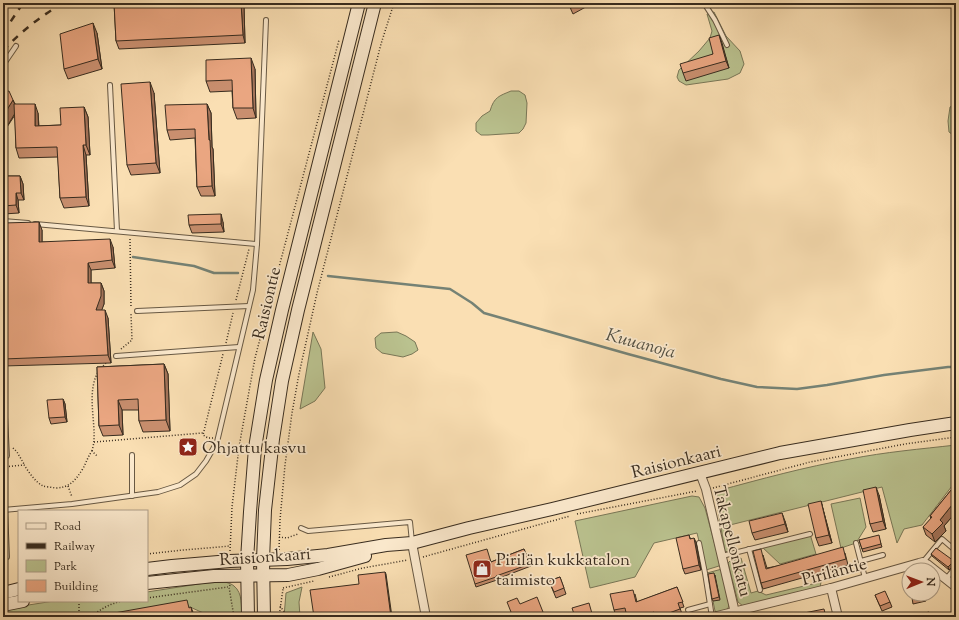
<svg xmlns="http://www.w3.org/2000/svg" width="959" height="620" font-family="'Sorts Mill Goudy',serif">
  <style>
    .green { fill: #bac28f; stroke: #797757 }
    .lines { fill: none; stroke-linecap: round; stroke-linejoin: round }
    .stream { stroke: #758275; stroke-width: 2.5 }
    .service-casing { stroke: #685944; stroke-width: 6 }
    .minor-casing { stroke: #685944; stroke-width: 10 }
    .secondary-casing { stroke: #382c1f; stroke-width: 14 }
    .path { stroke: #382c1f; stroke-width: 1.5; stroke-dasharray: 1 2; stroke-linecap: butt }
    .service { stroke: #fceace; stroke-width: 4 }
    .minor { stroke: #fceace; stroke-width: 8 }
    .secondary { stroke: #fceace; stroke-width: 12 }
    .rail { stroke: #382c1f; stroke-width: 2.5; stroke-dasharray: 7 7; stroke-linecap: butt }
    .wall { fill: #c98f6f; stroke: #382c1f }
    .shaded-wall { fill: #a4745a; stroke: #382c1f }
    .building { fill: #eaa681; stroke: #382c1f }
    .labels { text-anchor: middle; stroke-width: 3.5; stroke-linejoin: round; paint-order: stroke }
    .street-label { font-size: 17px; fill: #382c1f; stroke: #fceace }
    .poi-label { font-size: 17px; fill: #382c1f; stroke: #fceace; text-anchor: start }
    .water-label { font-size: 18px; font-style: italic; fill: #525043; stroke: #fceace }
  </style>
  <rect width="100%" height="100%" fill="#fadfb3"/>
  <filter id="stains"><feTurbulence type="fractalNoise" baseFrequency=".005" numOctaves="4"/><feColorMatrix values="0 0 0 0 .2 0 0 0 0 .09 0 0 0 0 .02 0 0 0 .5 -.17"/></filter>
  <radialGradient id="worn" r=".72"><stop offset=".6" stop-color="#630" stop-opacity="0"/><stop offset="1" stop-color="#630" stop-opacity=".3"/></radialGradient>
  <g class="green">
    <path d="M714,12L726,36L740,51L744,64L740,73L728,79L686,85L679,81L677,77L679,70L699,51L710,38L712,31L707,14Z"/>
    <path d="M511,91H519L525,95L527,103L526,123L523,129L519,133L488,135H481L476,131V123L482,116L490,111C494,97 499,96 511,91Z"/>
    <path d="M956,104V137L949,132L948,121L950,107Z"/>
    <path d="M313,332L321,349L325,388L315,401L300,409Z"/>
    <path d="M397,332L406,336L415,342L418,350L412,354L403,357L382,353L376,348L375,338L381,333Z"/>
    <path d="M956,445V486H952L922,525L904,529L897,543L882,487L730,525L735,549L725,552L718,510L717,491C761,479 805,467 850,459C885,452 921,449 956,445Z"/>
    <path d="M692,496L699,497L705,508L720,564L719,566L706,570L697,533L654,543L635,577L590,588L575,521Z"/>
    <path d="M860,498L866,527L856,543L841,548L831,504Z"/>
    <path d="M810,534L816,554L780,564L761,546Z"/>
    <path d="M741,558L751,593L758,591L766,595L821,582L820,588L743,606L738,602L728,563L730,561Z"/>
    <path d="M722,569C724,577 731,599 729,606C727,611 723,611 718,613L715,611L713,601L720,599L714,573L707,575V573Z"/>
    <path d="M225,582C228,583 232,584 234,586C243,593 241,607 242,617H211L210,616L190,607L136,617H3V609L54,601H147V592L205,583Z"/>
    <path d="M302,587L299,602L300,617H284L286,593Z"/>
  </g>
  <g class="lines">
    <g class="stream">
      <path d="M133,257L194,266L214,273H238"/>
      <path d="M328,276L450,289L472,303L484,313L628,354L721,379L757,387L797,389L827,385L884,375L948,367H956"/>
    </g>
    <defs>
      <g id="service">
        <path d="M704,3L715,20L727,45"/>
        <path d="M3,65L16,46"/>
        <path d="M110,85L117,231"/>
        <path d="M3,221L28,223"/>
        <path d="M35,224L257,244"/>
        <path d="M137,311L249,306"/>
        <path d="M116,356L239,347"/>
        <path d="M3,457L7,456L3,378"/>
        <path d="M132,496V455"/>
        <path d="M3,510L72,504L158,492L180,485L196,474L206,461L217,442L253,290L257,244L266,20"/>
        <path d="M301,528L308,531L410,522L412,542"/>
        <path d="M699,543L705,573L712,617"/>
        <path d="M856,543L865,578"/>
        <path d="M749,549L760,590"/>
        <path d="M722,556L810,534"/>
        <path d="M3,557H7L5,510"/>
        <path d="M861,561L883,555"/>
        <path d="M923,562L942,539L956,551"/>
        <path d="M946,579L956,567"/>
        <path d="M688,610L710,604"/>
      </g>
      <g id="minor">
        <path d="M700,473L706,489L736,617"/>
        <path d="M412,543L426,617"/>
        <path d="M831,588L838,617"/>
        <path d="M713,617L831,588L919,563L923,562L927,564L956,587"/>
      </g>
      <g id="secondary">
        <path d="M147,569L172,566L230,561L287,559L328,555L386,545L412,543L469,528L552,509L780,453L910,430L956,423"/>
        <path d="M147,583L214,576L288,575L318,569L365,556"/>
        <path d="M3,593L19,589"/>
        <path d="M3,605L23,601"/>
        <path d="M248,617L247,560L250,512L255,448L266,380L282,310L359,3"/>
        <path d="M264,617L263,560L265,510L273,439L282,381L298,310L375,3"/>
      </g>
    </defs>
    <use href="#service" class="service-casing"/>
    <use href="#minor" class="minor-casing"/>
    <use href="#secondary" class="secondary-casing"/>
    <g class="path">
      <path d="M130,239L131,308"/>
      <path d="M236,300L249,249"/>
      <path d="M226,343L233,313"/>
      <path d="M121,349L132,340L131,314"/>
      <path d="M101,368L107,362"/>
      <path d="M213,438H208L203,435L223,354"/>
      <path d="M94,442L203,433"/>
      <path d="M13,448L17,452L24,464"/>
      <path d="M92,451C93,447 94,443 94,439C95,418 87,392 98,372"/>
      <path d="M3,467L24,465C29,472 35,482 43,486C46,487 51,487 55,488C69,488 75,481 82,470C86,464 87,458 92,451L98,457"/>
      <path d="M68,486L72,497"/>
      <path d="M713,488L810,462L905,444L956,437"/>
      <path d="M577,514L697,491"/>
      <path d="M279,537L287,538L298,534"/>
      <path d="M279,550L280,520L285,465L292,413L299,374L317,293L381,44L394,3"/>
      <path d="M230,551L232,507L239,447L255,358L339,40"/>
      <path d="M147,554L183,550L230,546"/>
      <path d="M423,557L570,516"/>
      <path d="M329,577L363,568L408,560"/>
      <path d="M230,585L229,587L234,617"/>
      <path d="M283,588L314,581"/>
      <path d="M147,598L228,587"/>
      <path d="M280,606L288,617"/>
      <path d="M16,617H33"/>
      <path d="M79,617V601"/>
      <path d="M90,617C100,610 110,603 123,601"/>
      <path d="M279,617L283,589"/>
    </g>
    <use href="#service" class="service"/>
    <use href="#minor" class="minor"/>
    <use href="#secondary" class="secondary"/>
    <g class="rail">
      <path d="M3,13L10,3"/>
      <path d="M3,33L23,3"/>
      <path d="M3,51C20,32 41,16 63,3"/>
    </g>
  </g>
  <g class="wall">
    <path d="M114,3H303L244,6L245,43L119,49L116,41Z"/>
    <path d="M568,3H593L573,14Z"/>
    <path d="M97,33L102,69L68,79L64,69Z"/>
    <path d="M719,35L729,68L686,81L683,73L713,54Z"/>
    <path d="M255,69L256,118L237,119L233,108L232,91L210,92L206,81Z"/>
    <path d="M154,93L160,173L131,175L127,165Z"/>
    <path d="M13,100L15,104L38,113L39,126L61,125L84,107L88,117L90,155H86L89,206L64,208L60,198L58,157L19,158L16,148L15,115L3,133Z"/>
    <path d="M207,104L211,113L212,147L213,149L215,196H201L197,187L195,138L170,140L167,130Z"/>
    <path d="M3,176H20L23,184L24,200H18L19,213L3,214Z"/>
    <path d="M223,222L224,232L192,233L189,225Z"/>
    <path d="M3,223L42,230V242L113,247L115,268L91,270V283H101L104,291V304L101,310L108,318L111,363L3,366Z"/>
    <path d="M164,364L168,374L170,431L143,432L139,421V410H122L123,435L103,436L99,426L97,367Z"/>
    <path d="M63,399L65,404L67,422L51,424L49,418Z"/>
    <path d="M956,484V512L944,526L946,531L935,542L926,535L923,527L931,519L930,516Z"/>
    <path d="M879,495L886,529L873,532L870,524Z"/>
    <path d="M821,501L823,509L832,543L819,546L816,538Z"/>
    <path d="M785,521L788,532L755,540L752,533Z"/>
    <path d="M689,535L690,538L696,542L701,570L685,574L683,569Z"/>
    <path d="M879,538L882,547L863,552L859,540Z"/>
    <path d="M524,549L531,566L497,579V580L476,587L475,584L491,562Z"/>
    <path d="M845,553L848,565L763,589L761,583L763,555L767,568Z"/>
    <path d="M931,554L954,561L955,564L949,570L932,556Z"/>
    <path d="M715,575L720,600L713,601L712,599Z"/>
    <path d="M560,577L566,594L556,598L549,581Z"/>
    <path d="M677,587L684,607L680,608L682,614L673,617H627L626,613L616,615L614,610L635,594L637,602Z"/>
    <path d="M925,594L926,601L913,604L912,598Z"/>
    <path d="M875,595L890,602L892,607L882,611Z"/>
  </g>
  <g class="shaded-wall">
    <path d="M241,3H242L244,6L245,43L243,35Z"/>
    <path d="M93,23L97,33L102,69L98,59Z"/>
    <path d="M719,35L722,43L729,68L726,61Z"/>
    <path d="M251,58L255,69L256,118L253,108Z"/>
    <path d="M150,82L154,93L160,173L156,163Z"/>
    <path d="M13,100L17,110L3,133V116Z"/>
    <path d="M35,104L38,113L39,136L35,126Z"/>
    <path d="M207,104L211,113L212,147L213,149L215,196L212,186Z"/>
    <path d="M84,107L88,117L90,155L86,145Z"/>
    <path d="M83,145L86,155L89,206L86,197Z"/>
    <path d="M20,176L23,184L24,200L21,193Z"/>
    <path d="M16,193L18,200L19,213L16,205Z"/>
    <path d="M221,214L223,222L224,232L221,224Z"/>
    <path d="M39,222L42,230V250L39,242Z"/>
    <path d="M110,239L113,247L115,268L112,260Z"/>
    <path d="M88,263L91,270V290L88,283Z"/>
    <path d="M101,283L104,291V304L99,318L96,310Z"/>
    <path d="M105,310L108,318L111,363L108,355Z"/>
    <path d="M164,364L168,374L170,431L166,420Z"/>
    <path d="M63,399L65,404L67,422L65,417Z"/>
    <path d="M118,400L122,410L123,435L119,425Z"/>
    <path d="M876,487L879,495L886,529L883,521Z"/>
    <path d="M956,500V512L944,526L946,531L935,542L932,534L940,520Z"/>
    <path d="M821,501L823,509L832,543L829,535Z"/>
    <path d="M782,513L785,521L788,532L785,524Z"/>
    <path d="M694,538L696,542L701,570L699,565Z"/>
    <path d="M954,561L955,564L949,570L948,567Z"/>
    <path d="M385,572L386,574L392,617H391Z"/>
    <path d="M191,607L194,615V617H193Z"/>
  </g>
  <g class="building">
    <path d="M114,3H241L243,35L116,41Z"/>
    <path d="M569,3H582L571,8Z"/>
    <path d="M93,23L98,59L64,69L60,34Z"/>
    <path d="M719,35L726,61L683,73L680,64L713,54L709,38Z"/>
    <path d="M251,58L253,108H233L232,80L206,81V60Z"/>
    <path d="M150,82L156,163L127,165L121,84Z"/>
    <path d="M9,91L13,100L3,116V92Z"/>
    <path d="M14,104H35V126L61,125L60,108L84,107L86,145H83L86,197L60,198L57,147L16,148Z"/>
    <path d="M207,104L209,140H210L212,186L197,187L195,129L167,130L165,105Z"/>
    <path d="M3,176H20L21,193H16V205L3,206Z"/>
    <path d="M221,214V224L189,225L188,215Z"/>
    <path d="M39,222V242L110,239L112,260L88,263V283H101V296L96,310H105L108,355L3,359V223Z"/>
    <path d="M164,364L166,420L139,421L138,399L118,400L119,425L99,426L97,367Z"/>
    <path d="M63,399L65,417L49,418L47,400Z"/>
    <path d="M956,484V500L940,520L943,523L932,534L923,527L932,517L930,516Z"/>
    <path d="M876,487L883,521L870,524L863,490Z"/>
    <path d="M821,501L829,535L816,538L808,504Z"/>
    <path d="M782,513L785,524L752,533L749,521Z"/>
    <path d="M689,535L690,539L694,538L699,565L683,569L676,538Z"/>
    <path d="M879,535L881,544L862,549L859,540Z"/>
    <path d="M843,547L846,559L761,583L753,551L761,549L766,569Z"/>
    <path d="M936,548L954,561L948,567L931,554Z"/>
    <path d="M487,549L491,562L524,549L530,564L496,576V577L475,584L466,555Z"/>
    <path d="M385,572L391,617H314L310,590L359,584L358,575Z"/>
    <path d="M714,573L719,597L712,599L708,574Z"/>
    <path d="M906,573H909V587Z"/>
    <path d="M560,577L564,588L554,592L549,581Z"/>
    <path d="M677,587L683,602L678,603L680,609L658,617H656L654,612L642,617H627L625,608L614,610L610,594L633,590L636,602Z"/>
    <path d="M885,591L890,602L880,606L875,595Z"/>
    <path d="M911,594H924L925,596L912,598Z"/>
    <path d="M537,597L545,617H513L507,602L517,598L520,604Z"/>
    <path d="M187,600L189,608L191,607L193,617H92Z"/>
    <path d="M589,603L593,617H580L579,615L575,617L572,608Z"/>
    <path d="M824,609L826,617H784Z"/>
    <path d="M929,612L930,617H917V615Z"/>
  </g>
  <defs>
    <symbol id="sight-square" viewBox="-11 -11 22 22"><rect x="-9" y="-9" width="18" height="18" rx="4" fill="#8f2418" stroke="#fceace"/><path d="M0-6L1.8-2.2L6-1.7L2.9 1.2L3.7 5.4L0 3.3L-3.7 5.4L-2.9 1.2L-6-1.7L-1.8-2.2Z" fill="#fff"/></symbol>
    <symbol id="shop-square" viewBox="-11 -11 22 22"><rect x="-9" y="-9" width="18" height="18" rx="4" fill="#8f2418" stroke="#fceace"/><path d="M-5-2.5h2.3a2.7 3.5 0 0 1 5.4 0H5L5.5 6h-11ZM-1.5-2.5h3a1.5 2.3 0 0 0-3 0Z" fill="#fff"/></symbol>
  </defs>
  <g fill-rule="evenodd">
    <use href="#sight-square" x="177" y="436" width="22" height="22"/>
    <use href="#shop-square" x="471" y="558" width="22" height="22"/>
  </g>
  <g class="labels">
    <g class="street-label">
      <text transform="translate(266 303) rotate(-77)" y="6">Raisiontie</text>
      <text transform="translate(676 461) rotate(-14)" y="6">Raisionkaari</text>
      <text transform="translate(733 541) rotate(76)" y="6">Takapellonkatu</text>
      <text transform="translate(265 556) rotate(-4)" y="6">Raisionkaari</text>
      <text transform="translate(834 571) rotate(-15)" y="6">Piriläntie</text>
    </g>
    <g class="poi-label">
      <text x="202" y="453">Ohjattu kasvu</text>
      <text x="496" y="565">Pirilän kukkatalon<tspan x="496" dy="20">taimisto</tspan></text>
    </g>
    <g class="water-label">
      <text transform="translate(641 343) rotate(15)" y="6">Kuuanoja</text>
    </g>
  </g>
  <rect width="959" height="620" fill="none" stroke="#fadfb3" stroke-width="16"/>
  <rect x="4" y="4" width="951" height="612" fill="none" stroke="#382c1f" stroke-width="2"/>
  <rect x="8" y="8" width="943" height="604" fill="none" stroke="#382c1f"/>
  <rect x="18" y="510" width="130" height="92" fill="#fceace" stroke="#ae9e88"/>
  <rect x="26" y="523" width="20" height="6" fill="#fceace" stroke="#ae9e88"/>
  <text x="54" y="530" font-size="12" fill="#382c1f">Road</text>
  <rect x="26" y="543" width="20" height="6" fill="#382c1f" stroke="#ae9e88"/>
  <text x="54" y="550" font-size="12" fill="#382c1f">Railway</text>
  <rect x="26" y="560" width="20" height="12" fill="#bac28f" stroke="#ae9e88"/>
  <text x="54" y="570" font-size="12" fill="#382c1f">Park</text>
  <rect x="26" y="580" width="20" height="12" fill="#eaa681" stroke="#ae9e88"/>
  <text x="54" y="590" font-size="12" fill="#382c1f">Building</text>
  <g transform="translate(921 582) rotate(89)"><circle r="19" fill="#fceace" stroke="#ae9e88"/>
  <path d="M0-3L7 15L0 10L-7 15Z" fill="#8f2418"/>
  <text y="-6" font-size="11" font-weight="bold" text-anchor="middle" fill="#382c1f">N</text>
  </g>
  <rect width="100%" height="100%" filter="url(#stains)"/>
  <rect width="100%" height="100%" fill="url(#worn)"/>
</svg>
